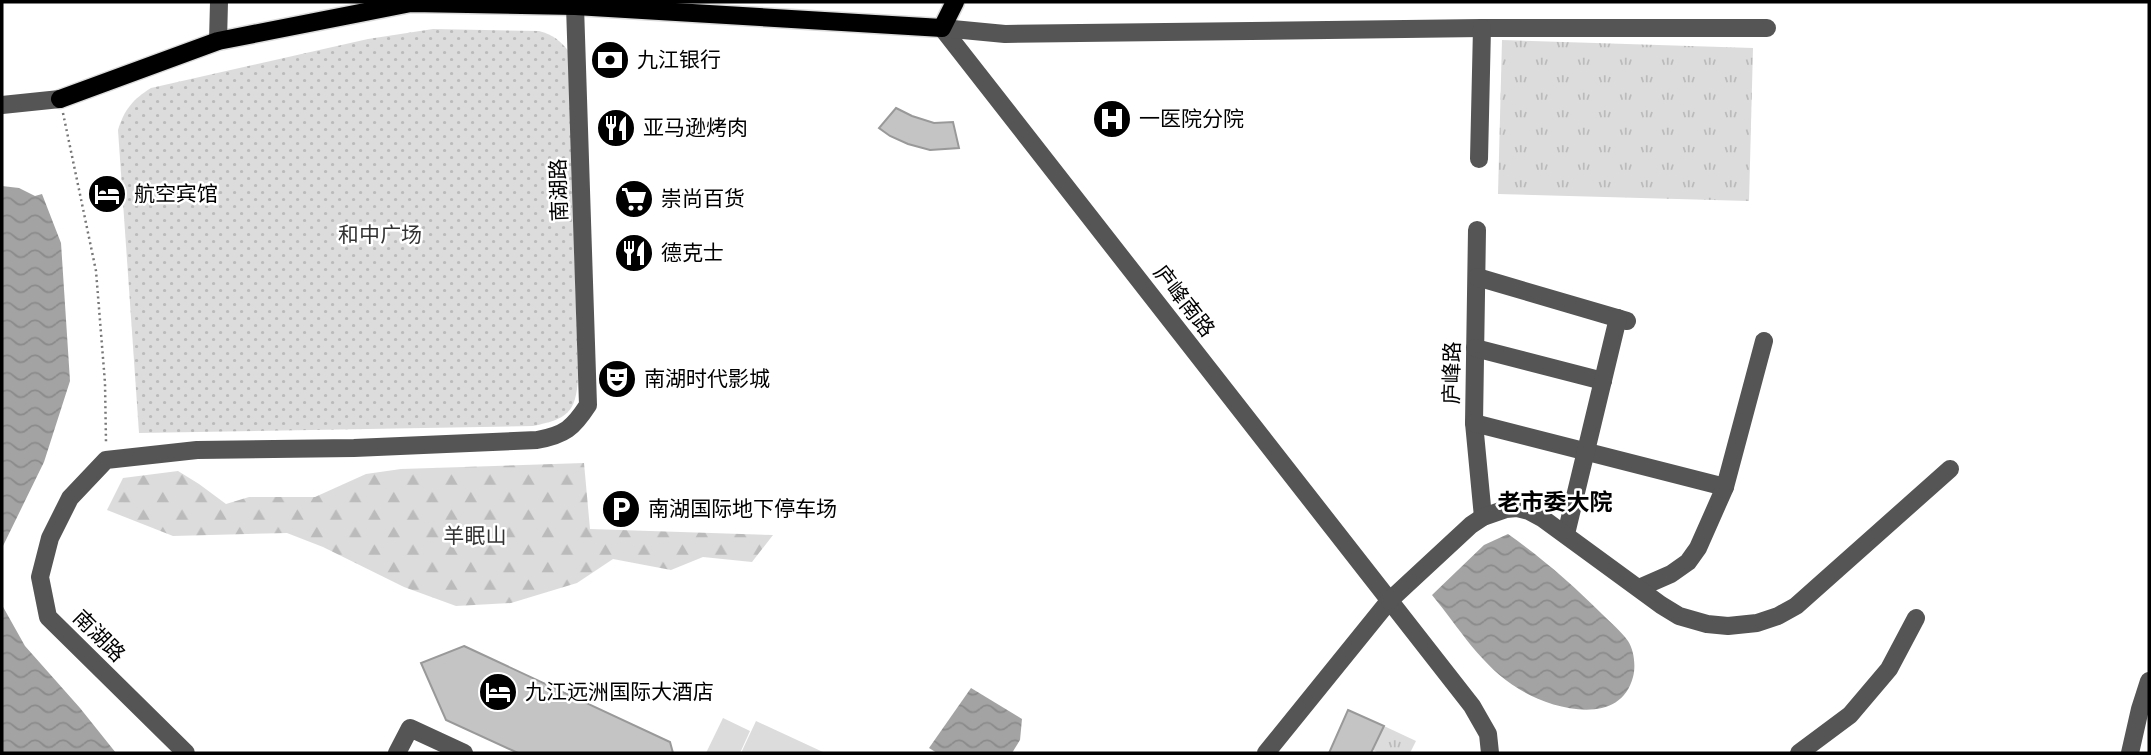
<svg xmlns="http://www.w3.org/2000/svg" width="2151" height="755" font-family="'Roboto Condensed','Noto Sans SC',sans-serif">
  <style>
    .grass { fill: url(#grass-tufts) }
    .forest { fill: url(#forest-firs) }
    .park { fill: url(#park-dots) }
    .pitch { fill: #dcdcdc }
    .water { fill: url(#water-waves) }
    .building { fill: #c4c4c4; stroke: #999; stroke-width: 2 }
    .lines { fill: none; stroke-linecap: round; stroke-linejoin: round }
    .major-casing { stroke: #dbdbdb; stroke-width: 21 }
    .path { stroke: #777; stroke-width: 2.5; stroke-dasharray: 2 3.5; stroke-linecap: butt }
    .minor { stroke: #555; stroke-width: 18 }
    .major { stroke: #000; stroke-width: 18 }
    .labels { text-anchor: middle; stroke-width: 5; stroke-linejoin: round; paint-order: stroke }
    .poi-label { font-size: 21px; fill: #000; stroke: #fff; text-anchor: start }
    .street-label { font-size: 21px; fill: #000; stroke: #fff }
    .park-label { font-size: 21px; fill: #333; stroke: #fff }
    .neighbourhood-label { font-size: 23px; font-weight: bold; fill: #000; stroke: #fff }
  </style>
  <defs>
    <pattern id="grass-tufts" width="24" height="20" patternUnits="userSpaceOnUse" patternTransform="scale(1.75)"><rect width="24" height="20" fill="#dcdcdc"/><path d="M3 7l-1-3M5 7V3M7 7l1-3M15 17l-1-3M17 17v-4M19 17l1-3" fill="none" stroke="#bbb"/></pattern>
    <pattern id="forest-firs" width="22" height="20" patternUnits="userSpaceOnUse" patternTransform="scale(1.75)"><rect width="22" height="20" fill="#dcdcdc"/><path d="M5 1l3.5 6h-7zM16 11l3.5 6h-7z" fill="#bbb"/></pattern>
    <pattern id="park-dots" width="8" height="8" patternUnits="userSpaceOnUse" patternTransform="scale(1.75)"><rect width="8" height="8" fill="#dcdcdc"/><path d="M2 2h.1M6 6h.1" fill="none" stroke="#bbb" stroke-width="1.8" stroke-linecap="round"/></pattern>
    <pattern id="water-waves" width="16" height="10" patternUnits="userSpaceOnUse" patternTransform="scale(1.75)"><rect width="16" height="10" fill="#a3a3a3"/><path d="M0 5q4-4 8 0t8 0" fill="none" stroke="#8b8b8b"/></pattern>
  </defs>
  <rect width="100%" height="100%" fill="#fff"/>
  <g class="grass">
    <path d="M1502,40L1753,48L1749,201L1498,194Z"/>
    <path d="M1384,726L1416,741L1410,753H1379L1373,750Z"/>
  </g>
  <path class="forest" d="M584,463L590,529L773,535L752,562L703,557L671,570L613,559L577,583L511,603L456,606L404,587L323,547L287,533L173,536L107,510L123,478L178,471L199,484L226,504L249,497H315L366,474L401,469Z"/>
  <path class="park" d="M433,29L539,31C553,35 560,40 569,52L578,378C576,413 567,419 533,426L139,433L118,130C124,110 133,99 151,88L368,39Z"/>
  <g class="pitch">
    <path d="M723,718L750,731L740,753H706Z"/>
    <path d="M756,721L823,752V753H741Z"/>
  </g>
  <g class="water">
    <path d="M2,186L19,188L35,196L42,194L61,243L70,381L44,462L2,548Z"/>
    <path d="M1508,534C1542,558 1572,584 1602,614C1610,622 1621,631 1628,641C1634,650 1636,666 1633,677C1620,728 1551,709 1519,689C1481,666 1460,629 1432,595L1484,545Z"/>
    <path d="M2,605L25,646L80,708L116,753H2Z"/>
    <path d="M971,688L1022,719L1020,740L1012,753H937L929,748Z"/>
  </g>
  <g class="building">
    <path d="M896,108L912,116L934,123L953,122L959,148L930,150L908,144L890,136L879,128Z"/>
    <path d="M464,646L670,742L673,753H518L446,720L421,663Z"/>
    <path d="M1348,710L1384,726L1371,753H1329Z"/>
  </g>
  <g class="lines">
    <defs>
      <path id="major" d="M60,99L218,41L411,3L575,6L942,28L955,2"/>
    </defs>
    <use href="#major" class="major-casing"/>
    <path class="path" d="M63,113L96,271L105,383L106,442"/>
    <g class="minor">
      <path d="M942,28L1472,706L1488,734L1490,753"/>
      <path d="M942,28L1005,34L1482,28H1767"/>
      <path d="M218,41L219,2"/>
      <path d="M2,105L60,99"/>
      <path d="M1479,159L1482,28"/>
      <path d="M1477,230L1474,423L1483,517"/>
      <path d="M1477,277L1627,321"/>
      <path d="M1475,348L1603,381"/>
      <path d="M1474,423L1725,487"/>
      <path d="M1566,534L1618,318"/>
      <path d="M1639,588L1671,574L1688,562L1698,548L1725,487L1764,341"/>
      <path d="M186,753L48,617L40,577L50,538L70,498L106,460L197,450L354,448L537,440C565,435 573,428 588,405L575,6"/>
      <path d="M397,753L410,728L464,753"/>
      <path d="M1266,753L1389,601L1471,525L1483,517L1506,509L1517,508L1529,511L1542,518L1661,605L1679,616L1707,624L1728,626L1757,623L1778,616L1796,606L1950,469"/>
      <path d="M1799,753L1850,715L1889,669L1916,618"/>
      <path d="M2130,753L2140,709L2149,681"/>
    </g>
    <use href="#major" class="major"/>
  </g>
  <defs>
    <symbol id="bank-disc" viewBox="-11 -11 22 22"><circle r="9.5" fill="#000" stroke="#fff"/><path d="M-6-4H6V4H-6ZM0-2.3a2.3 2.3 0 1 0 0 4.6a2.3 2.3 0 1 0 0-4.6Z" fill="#fff"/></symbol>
    <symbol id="hospital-disc" viewBox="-11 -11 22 22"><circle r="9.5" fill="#000" stroke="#fff"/><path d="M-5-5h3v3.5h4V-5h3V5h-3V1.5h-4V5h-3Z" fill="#fff"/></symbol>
    <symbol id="restaurant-disc" viewBox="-11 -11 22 22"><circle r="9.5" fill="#000" stroke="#fff"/><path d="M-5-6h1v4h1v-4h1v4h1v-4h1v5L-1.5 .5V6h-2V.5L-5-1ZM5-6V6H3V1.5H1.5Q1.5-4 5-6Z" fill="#fff"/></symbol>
    <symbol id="hotel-disc" viewBox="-11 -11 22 22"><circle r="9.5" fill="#000" stroke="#fff"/><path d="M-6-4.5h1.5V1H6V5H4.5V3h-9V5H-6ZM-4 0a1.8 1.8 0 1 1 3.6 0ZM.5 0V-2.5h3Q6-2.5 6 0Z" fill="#fff"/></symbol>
    <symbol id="supermarket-disc" viewBox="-11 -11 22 22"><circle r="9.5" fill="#000" stroke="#fff"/><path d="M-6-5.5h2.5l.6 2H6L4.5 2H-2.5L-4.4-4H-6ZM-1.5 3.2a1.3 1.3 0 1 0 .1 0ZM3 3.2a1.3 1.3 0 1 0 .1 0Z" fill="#fff"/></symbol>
    <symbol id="theatre-disc" viewBox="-11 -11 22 22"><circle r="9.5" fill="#000" stroke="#fff"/><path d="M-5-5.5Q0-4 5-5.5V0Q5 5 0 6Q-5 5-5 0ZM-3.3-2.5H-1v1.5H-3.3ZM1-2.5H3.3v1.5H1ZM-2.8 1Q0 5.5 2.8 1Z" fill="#fff"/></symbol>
    <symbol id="parking-disc" viewBox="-11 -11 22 22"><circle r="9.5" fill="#000" stroke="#fff"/><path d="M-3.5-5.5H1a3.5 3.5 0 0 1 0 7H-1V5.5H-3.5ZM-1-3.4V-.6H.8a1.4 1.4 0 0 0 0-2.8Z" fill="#fff"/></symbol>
  </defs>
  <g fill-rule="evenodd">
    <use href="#bank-disc" x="588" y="38" width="44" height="44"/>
    <use href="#hospital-disc" x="1090" y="97" width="44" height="44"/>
    <use href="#restaurant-disc" x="594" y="106" width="44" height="44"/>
    <use href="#hotel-disc" x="85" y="172" width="44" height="44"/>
    <use href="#supermarket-disc" x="612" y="177" width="44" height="44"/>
    <use href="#restaurant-disc" x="612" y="231" width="44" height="44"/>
    <use href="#theatre-disc" x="595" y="357" width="44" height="44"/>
    <use href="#parking-disc" x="599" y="487" width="44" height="44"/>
    <use href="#hotel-disc" x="476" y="670" width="44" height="44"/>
  </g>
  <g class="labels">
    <g class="poi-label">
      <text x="637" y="67">九江银行</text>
      <text x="1139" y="126">一医院分院</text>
      <text x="643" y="135">亚马逊烤肉</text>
      <text x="134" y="201">航空宾馆</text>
      <text x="661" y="206">崇尚百货</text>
      <text x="661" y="260">德克士</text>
      <text x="644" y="386">南湖时代影城</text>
      <text x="648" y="516">南湖国际地下停车场</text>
      <text x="525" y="699">九江远洲国际大酒店</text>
    </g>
    <g class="street-label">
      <text transform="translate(559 190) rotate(-92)" y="7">南湖路</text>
      <text transform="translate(1184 301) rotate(52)" y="7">庐峰南路</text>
      <text transform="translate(1452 373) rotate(-89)" y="7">庐峰路</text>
      <text transform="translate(99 636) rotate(45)" y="7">南湖路</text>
    </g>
    <g class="park-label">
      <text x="380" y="242">和中广场</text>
      <text x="475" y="543">羊眠山</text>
    </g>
    <g class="neighbourhood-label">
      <text x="1555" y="510">老市委大院</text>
    </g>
  </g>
  <rect width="2151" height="755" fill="none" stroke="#000000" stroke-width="7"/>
</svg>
